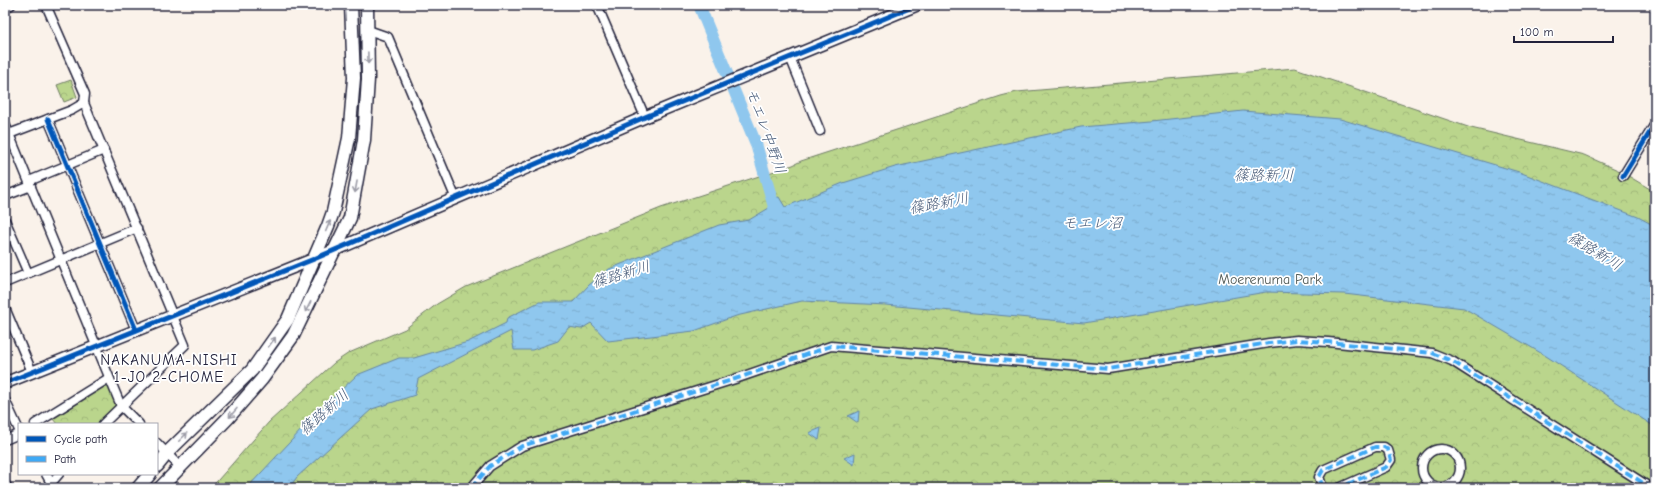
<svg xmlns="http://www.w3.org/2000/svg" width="1660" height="493" font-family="'Comic Neue','Klee One',sans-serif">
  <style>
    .forest { fill: url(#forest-crowns); stroke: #6e7c64 }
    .water { fill: url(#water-ripples); stroke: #6385a6 }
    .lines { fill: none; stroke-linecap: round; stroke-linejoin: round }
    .river { stroke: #8fc7ee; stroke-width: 12 }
    .street-casing { stroke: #22223b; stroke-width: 11 }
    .secondary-casing { stroke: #22223b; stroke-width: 14 }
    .primary-casing { stroke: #22223b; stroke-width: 15 }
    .street { stroke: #fff; stroke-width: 8 }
    .secondary { stroke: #fff; stroke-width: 11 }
    .primary { stroke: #fff; stroke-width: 12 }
    .quiet { stroke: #3fa9f5; stroke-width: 4; stroke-dasharray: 8 4; stroke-linecap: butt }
    .cycleway-casing { stroke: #fff; stroke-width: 8 }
    .cycleway { stroke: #0057b8; stroke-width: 5 }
    .oneway { stroke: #9c9ca7 }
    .labels { text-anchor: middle; stroke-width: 3.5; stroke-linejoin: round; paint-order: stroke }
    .park-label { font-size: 14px; fill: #505853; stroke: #fff }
    .water-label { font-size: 15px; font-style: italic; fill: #485c7a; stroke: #fff }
    .neighbourhood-label { font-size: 15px; letter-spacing: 1px; fill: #22223b; stroke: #fff }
  </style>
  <defs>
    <pattern id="forest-crowns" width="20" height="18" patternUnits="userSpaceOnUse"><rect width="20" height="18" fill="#bad58c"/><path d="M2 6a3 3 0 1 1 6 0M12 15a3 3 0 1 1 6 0" fill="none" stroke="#a0b77a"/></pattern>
    <pattern id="water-ripples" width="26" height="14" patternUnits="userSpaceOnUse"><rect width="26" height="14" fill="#8fc7ee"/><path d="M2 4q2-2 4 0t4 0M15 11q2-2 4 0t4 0" fill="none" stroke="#7babcd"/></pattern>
  </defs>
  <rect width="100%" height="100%" fill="#faf2ea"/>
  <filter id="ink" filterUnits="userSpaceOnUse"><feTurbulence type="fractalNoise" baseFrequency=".025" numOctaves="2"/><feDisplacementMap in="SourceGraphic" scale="8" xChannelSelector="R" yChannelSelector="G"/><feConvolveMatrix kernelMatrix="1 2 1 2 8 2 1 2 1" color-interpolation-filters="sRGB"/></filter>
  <g filter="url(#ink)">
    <g class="forest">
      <path d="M1295,68L1471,128L1584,155L1620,171L1655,192V488H211L269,422L334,363L349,353L405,329L437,304L466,287L661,208L793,165L801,161L1001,96L1017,92Z"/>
      <path d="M71,80L77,97L64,102L57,85Z"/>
      <path d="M106,386L109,388L116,404L115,407L98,424H57L53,419Z"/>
    </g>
    <g class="water">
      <path d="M1243,111L1340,119L1519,172L1638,217L1655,226V427L1546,356L1464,308L1344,294L1266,292L1084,323L886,305L802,301L736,316L694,331L608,341L591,323L581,329L569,327L558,341L532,350H514L511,331L418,379L415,395L372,409L297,477L289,488H247L318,412L357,375L399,358H414L468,342L506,323L507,318L539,302H573L589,285L609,269L719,225L749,220L769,208L767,199L779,197L785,207L843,183L895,167L1081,127L1152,121Z"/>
      <path d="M859,411L858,423L848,416Z"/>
      <path d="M821,428L819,440L809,433Z"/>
      <path d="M855,453L854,465L844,458Z"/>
    </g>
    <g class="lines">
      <path class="river" d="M699,5L756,144L776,214"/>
      <defs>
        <g id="street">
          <path d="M597,5L645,117"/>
          <path d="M5,8L11,5"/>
          <path d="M368,30L388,37L456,199"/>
          <path d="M790,57L820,131"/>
          <path d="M84,103L185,345L103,424"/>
          <path d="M48,119L136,330"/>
          <path d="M5,124L121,406L139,424"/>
          <path d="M9,134L72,110L84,103L85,94L46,5"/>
          <path d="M1623,176L1655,124"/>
          <path d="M29,181L104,150"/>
          <path d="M5,196L31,186"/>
          <path d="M5,220L28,273"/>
          <path d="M5,283L137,228"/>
          <path d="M5,308L32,372"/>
          <path d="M5,400L19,430"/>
          <path d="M35,424L109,378"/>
          <path d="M5,440L19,434"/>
          <path d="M157,443L180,467"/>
          <circle cx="1441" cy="468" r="19"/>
          <path d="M46,474L51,483"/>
          <path d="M5,484L8,488"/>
          <path d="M47,488L59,474"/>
          <path d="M471,488L490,466L522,446L735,379L831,346L1108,369L1269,343L1297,340L1328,342L1432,353L1452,361L1651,488"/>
          <path d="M1323,488L1319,477L1323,470L1375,447H1384L1388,450L1391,460L1386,467L1339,488"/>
        </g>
        <path id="secondary" d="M5,383L314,259L645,117L917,5"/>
        <g id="primary">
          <path d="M157,466L170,450L252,370L288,319L328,226L333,212L349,138L354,78L351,5"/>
          <path d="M138,488L150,474"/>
          <path d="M160,488L228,418L262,379L293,336L350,218L364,140L368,79L367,5"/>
        </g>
      </defs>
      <use href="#street" class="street-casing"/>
      <use href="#secondary" class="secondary-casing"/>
      <use href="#primary" class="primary-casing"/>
      <use href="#street" class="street"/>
      <use href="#secondary" class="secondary"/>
      <use href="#primary" class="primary"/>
      <g class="quiet">
        <path d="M471,488L490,466L522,446L735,379L831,346L1108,369L1269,343L1297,340L1328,342L1432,353L1452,361L1651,488"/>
        <path d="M1323,488L1319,477L1323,470L1375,447H1384L1388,450L1391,460L1386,467L1339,488"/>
      </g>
      <defs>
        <g id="cycleway">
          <path d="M48,119L136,330"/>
          <path d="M1623,176L1655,124"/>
          <path d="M5,383L314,259L645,117L917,5"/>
        </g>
      </defs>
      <use href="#cycleway" class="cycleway-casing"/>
      <use href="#cycleway" class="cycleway"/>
    </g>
    <defs><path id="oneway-shaft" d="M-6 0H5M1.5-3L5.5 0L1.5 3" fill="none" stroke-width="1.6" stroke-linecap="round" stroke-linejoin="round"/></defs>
    <g class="oneway">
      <use href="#oneway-shaft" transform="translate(368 58) rotate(89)"/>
      <use href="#oneway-shaft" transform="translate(356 187) rotate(100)"/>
      <use href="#oneway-shaft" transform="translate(328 226) rotate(-67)"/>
      <use href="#oneway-shaft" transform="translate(308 307) rotate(117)"/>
      <use href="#oneway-shaft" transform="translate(272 342) rotate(-54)"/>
      <use href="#oneway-shaft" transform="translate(233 413) rotate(131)"/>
      <use href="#oneway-shaft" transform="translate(183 437) rotate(-45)"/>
    </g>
  </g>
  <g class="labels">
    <g class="park-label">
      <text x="1270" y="284">Moerenuma Park</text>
    </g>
    <g class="water-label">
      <text transform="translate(766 131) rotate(70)" y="5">モエレ中野川</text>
      <text x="1264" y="180">篠路新川</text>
      <text transform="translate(939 203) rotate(-10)" y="5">篠路新川</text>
      <text x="1092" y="228">モエレ沼</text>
      <text transform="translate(1595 251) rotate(31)" y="5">篠路新川</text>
      <text transform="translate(621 274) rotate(-17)" y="5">篠路新川</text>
      <text transform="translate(324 412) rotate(-41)" y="5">篠路新川</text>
    </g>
    <g class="neighbourhood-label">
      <text x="169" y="365">NAKANUMA-NISHI<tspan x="169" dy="17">1-JO 2-CHOME</tspan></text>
    </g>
  </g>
  <rect width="1660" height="493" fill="none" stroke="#fff" stroke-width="20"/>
  <rect x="10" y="10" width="1640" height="473" fill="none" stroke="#22223b" stroke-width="1.5" filter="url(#ink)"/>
  <rect x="18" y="423" width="140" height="52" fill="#ffffff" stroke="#a7a7b1"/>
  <rect x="26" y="436" width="20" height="6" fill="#0057b8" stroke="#a7a7b1"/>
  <text x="54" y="443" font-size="12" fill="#22223b">Cycle path</text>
  <rect x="26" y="456" width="20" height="6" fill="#3fa9f5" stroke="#a7a7b1"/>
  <text x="54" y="463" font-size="12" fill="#22223b">Path</text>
  <path d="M1514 36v6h99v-6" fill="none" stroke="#22223b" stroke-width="2"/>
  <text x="1520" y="36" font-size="12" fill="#22223b" stroke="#ffffff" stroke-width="3" paint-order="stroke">100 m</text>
</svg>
